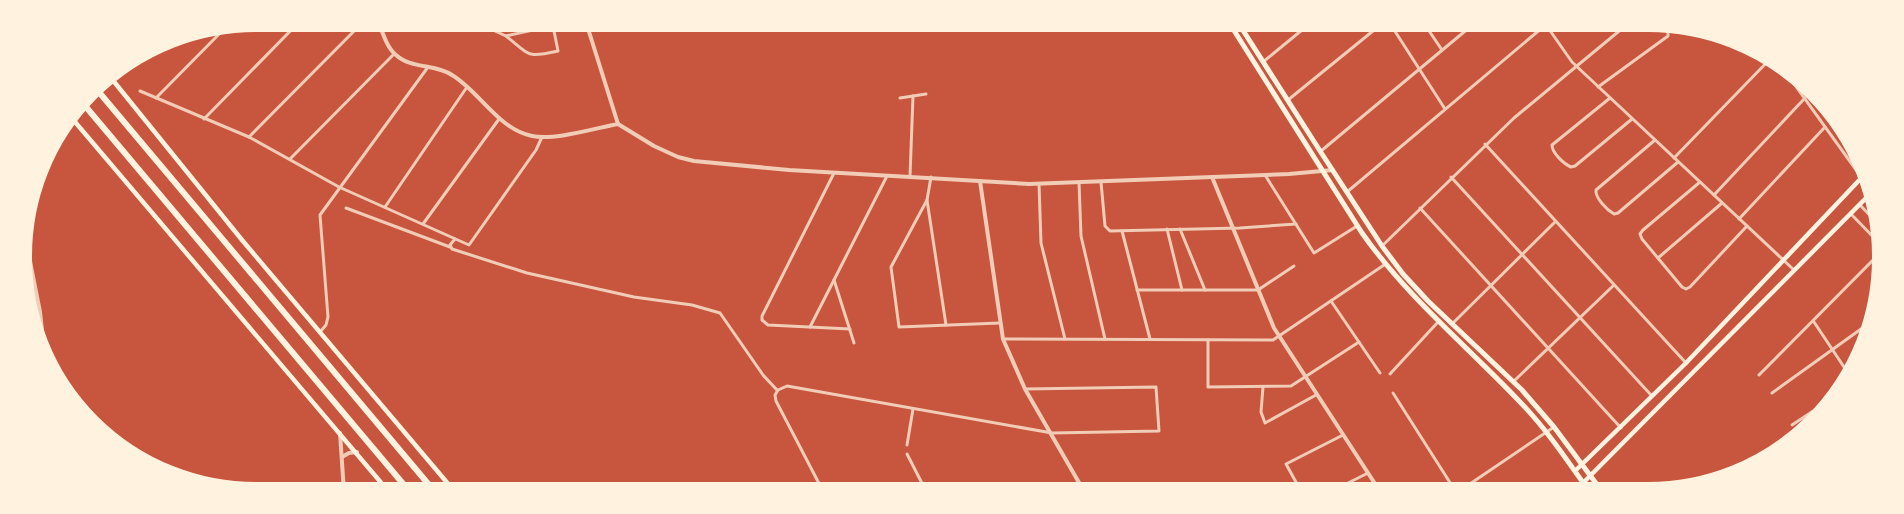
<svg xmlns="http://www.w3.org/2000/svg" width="1904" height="514" font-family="'IBM Plex Serif',serif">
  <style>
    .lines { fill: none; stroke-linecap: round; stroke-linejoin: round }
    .minor { stroke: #f1ccb7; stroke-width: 3 }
    .tertiary { stroke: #f1ccb7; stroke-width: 4 }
    .secondary { stroke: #fff3e0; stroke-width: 4.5 }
    .primary { stroke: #fff3e0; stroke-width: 5 }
    .motorway { stroke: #fff3e0; stroke-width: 6 }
    .rim { fill: none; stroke: #fff3e0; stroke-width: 8 }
  </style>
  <rect width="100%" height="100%" fill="#c8553d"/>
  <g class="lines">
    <g class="minor">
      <path d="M477,19L495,31L506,36L584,19"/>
      <path d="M1389,22L1445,109"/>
      <path d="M1423,22L1442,50"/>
      <path d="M1544,22L1572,62L1794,270"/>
      <path d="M506,36C531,56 527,58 558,51L553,26"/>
      <path d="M1774,56L1872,192"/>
      <path d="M1263,62L1313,21"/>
      <path d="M1598,87L1668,36V27L1664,22"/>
      <path d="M140,91L249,137L339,187L469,245L536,150L542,137"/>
      <path d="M156,98L229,24"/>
      <path d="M900,98L926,94"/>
      <path d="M1610,98L1552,145C1552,153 1564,164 1571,167L1575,166L1632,119"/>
      <path d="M1288,100L1384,22"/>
      <path d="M204,119L303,18"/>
      <path d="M249,137L367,18"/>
      <path d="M1655,140L1596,190C1595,198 1607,210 1614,214L1618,213L1678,162"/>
      <path d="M1485,144L1686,363"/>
      <path d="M1321,151L1476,22"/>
      <path d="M1674,158L1773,56"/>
      <path d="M290,159L394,54"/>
      <path d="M834,173L762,316V320L768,325L850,329"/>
      <path d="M1265,175L1314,253L1357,226"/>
      <path d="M910,176L913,96"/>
      <path d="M931,177L927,200L891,267L899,327L1000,323"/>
      <path d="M1451,177L1651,395"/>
      <path d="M1079,182L1081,236L1105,339"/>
      <path d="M1101,182L1105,226L1110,231L1240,228L1296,224"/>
      <path d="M1700,182L1643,230L1640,234L1642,239L1682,287L1686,289L1690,287L1747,226"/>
      <path d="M1039,184L1041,243L1065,339"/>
      <path d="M1347,192L1549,22"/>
      <path d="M1714,195L1805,98"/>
      <path d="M927,200L946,325"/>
      <path d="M1860,205L1881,227"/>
      <path d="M385,207L467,87"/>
      <path d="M346,208L450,247"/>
      <path d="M1420,208L1621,428"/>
      <path d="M1851,214L1881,245"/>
      <path d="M1739,219L1825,127"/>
      <path d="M423,224L499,119"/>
      <path d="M1167,229L1182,290"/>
      <path d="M1180,229L1205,290"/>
      <path d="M1122,231L1150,339"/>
      <path d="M455,239L450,245L452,249L527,273L634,297L692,305L720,313L763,375L777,390"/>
      <path d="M1382,246L1514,118L1630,22"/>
      <path d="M1658,258L1722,203"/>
      <path d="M834,280L854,343"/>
      <path d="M1137,290H1258L1294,266"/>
      <path d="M1331,301L1380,373"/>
      <path d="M1814,322L1852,379"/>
      <path d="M1452,324L1555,222"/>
      <path d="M810,327L887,176"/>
      <path d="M320,332L326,325L328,317L320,215L428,67"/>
      <path d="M1003,339L1273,340L1384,265"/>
      <path d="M1208,340V387L1291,386L1359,342"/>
      <path d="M1390,374L1438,322"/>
      <path d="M1759,375L1881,252"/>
      <path d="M1514,381L1614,285"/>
      <path d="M1263,387L1261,412L1265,423L1316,395"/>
      <path d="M778,390L787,386L1052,433L1159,431L1156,387L1025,389"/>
      <path d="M778,390L775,395L776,401L824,493"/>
      <path d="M1393,393L1456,492"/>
      <path d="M1772,393L1875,319"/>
      <path d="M1792,425L1842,392"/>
      <path d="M907,445L913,409"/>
      <path d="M907,454L927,493"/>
      <path d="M1302,493L1286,464L1343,435"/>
      <path d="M1328,493L1368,473"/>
      <path d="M1455,494L1554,427"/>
    </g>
    <g class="tertiary">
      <path d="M377,18C382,30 386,47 396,55C411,69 436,64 452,75C480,92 498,129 532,136C553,141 596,128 618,124"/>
      <path d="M585,19L618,124"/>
      <path d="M618,124L654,146L678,157L694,161L789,170L1029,184L1289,174L1333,170"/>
      <path d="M1212,177L1274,328L1381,493"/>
      <path d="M980,181L1003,339L1025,389L1085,493"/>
      <path d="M23,226L40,312L45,357"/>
      <path d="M340,433L344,492"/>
      <path d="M342,457L349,453L357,452"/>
    </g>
    <g class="secondary">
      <path d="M107,73L242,240L455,492"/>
      <path d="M70,116L389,492"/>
      <path d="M1575,471L1686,363L1866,173"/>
      <path d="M1583,483L1873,191"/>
    </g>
    <g class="primary">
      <path d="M1228,21L1362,233C1408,298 1467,346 1521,403C1548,431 1569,463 1591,494"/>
      <path d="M1237,21L1322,154L1382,246L1403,274L1428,301L1522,390L1554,427L1604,494"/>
    </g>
    <g class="motorway">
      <path d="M93,85L435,492"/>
      <path d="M81,101L410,492"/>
    </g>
  </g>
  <path d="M0 0H1904V514H0ZM256 28H1648A228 228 0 0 1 1876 256V258A228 228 0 0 1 1648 486H256A228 228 0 0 1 28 258V256A228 228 0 0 1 256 28Z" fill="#fff3e0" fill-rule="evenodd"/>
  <path class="rim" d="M256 28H1648A228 228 0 0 1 1876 256V258A228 228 0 0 1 1648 486H256A228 228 0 0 1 28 258V256A228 228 0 0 1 256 28Z"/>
</svg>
